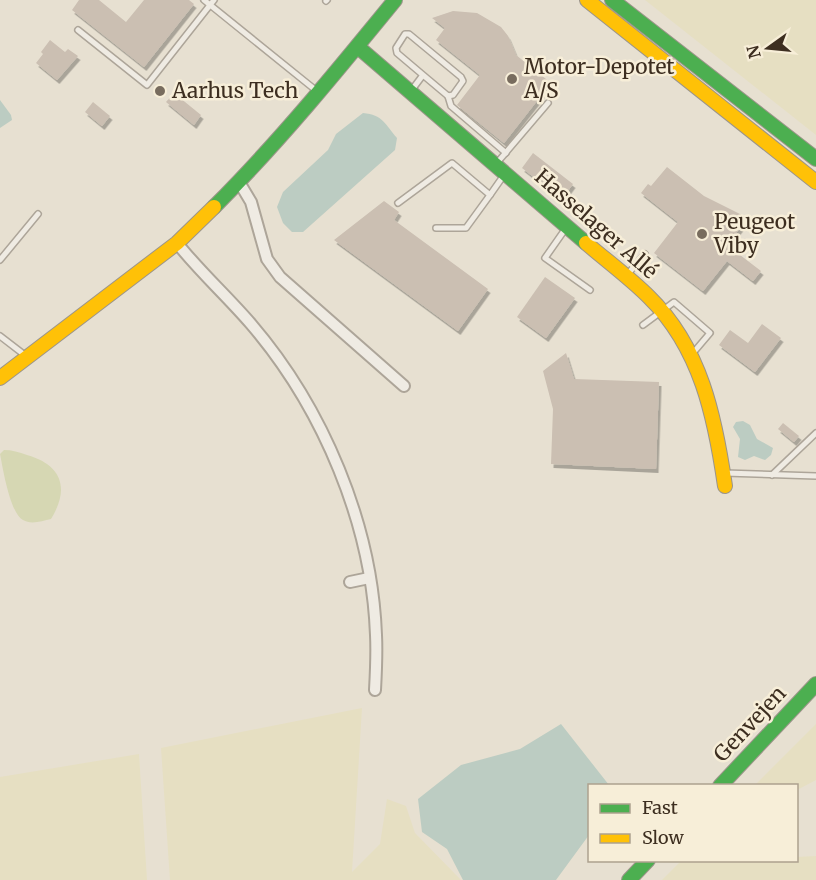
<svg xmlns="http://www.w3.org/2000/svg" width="816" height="880" font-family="Merriweather,serif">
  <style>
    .farmland { fill: #e6dfc2 }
    .green { fill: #d6d7b3 }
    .water { fill: #bcccc2 }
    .building { fill: #cbbfb2; filter: url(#shadow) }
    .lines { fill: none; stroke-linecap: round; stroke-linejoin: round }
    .lane-casing { stroke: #ada599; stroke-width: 8 }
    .street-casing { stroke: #ada599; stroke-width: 14 }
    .fast-casing { stroke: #9c958a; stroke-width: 16 }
    .slow-casing { stroke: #9c958a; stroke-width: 16 }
    .lane { stroke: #efebe3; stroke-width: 5 }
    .street { stroke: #efebe3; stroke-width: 10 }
    .fast { stroke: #4caf50; stroke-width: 14 }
    .slow { stroke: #ffc107; stroke-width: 14 }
    .poi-dot { fill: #786c5e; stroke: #f7eed8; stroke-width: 2 }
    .labels { text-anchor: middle; stroke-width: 5; stroke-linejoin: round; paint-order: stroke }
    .poi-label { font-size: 21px; fill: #3d2e20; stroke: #f7eed8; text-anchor: start }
    .street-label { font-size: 21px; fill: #3d2e20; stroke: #f7eed8 }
  </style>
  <defs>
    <filter id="shadow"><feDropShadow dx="2.5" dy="4" stdDeviation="0" flood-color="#0004"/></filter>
  </defs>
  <rect width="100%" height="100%" fill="#e7e0d1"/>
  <g class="farmland">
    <path d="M645,0H816V135Z"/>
    <path d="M362,708L352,872L380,844L387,799L406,806L415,833L461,880H170L161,748Z"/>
    <path d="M816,724V780L797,790L796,786L755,785Z"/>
    <path d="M139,754L147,880H0V777Z"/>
    <path d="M816,856V880H662L681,861L796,860L797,857Z"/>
  </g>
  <path class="green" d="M4,450C12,450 19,452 27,455C62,465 70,488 51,519C42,521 31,525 23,520C10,513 3,469 0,454Z"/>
  <g class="water">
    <path d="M0,100L11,115L12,120L0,128Z"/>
    <path d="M363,113C383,115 385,124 397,138L395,150L303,232H292L283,223L277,207L283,192L328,150L336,134Z"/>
    <path d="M743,421L750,425L757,439L773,448L771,455L765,460L754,456L745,460L738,457L740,439L733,427L736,422Z"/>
    <path d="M561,724L609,785L590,786L589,835L556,880H463L447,849L422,832L418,799L461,765L520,749Z"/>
  </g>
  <g class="building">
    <path d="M79,0H99L126,22L144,0H189L194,4L144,67L72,10Z"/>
    <path d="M453,11L477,13L501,27L508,36L516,55L551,83L504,143L457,105L480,75L436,40L445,28L432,18Z"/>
    <path d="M50,40L65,52L68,49L78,56L57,80L36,63L43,54L41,52Z"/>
    <path d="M174,93L201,115L194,125L166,102Z"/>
    <path d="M93,102L110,116L102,126L85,112Z"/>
    <path d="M533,153L573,184L562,199L522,168Z"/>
    <path d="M667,167L704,196L748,218L727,245L761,271L753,281L727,261L703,291L654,253L678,222L641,193L648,184L651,186Z"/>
    <path d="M384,201L399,212L394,220L488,289L458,331L334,240Z"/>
    <path d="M545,277L575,298L546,338L517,317Z"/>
    <path d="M762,324L781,338L755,372L719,345L730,330L748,343Z"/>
    <path d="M566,353L574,379L659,382L656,469L551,464L553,409L543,371Z"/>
    <path d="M783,423L799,436L794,442L778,429Z"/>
  </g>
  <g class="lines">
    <defs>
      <g id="lane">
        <path d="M204,0L318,92"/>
        <path d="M326,1L327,0"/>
        <path d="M78,30L147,85L214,0"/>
        <path d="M411,91L423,75L397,53L396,48L405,34H409L461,77L463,81L453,95L448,96L423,75"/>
        <path d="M448,96L451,106L506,153"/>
        <path d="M496,164L548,103"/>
        <path d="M398,203L452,163L490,195L504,175"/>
        <path d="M436,228H466L490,195"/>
        <path d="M566,228L545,258L590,290"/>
        <path d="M0,260L38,214"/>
        <path d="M626,276L645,254"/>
        <path d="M643,325L674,302L710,333L693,353"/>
        <path d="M0,336L26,356"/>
        <path d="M725,473L816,476"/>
        <path d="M772,475L816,433"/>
      </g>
      <g id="street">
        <path d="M239,182L251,202L267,259L280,277L404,386"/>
        <path d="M177,243C200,272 227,296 251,324C323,408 372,524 376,635C377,654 376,672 375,690"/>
        <path d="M350,582L369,578"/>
      </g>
      <g id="fast">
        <path d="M612,0L816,159"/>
        <path d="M358,47L586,243"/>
        <path d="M214,207C279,142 337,71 395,0"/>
        <path d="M720,786L816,684"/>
        <path d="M629,880L648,860"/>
      </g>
      <g id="slow">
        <path d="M587,0L816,182"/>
        <path d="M586,243C607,261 630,278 649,297C701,348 715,417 725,486"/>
        <path d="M0,378L177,243L214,207"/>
      </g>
    </defs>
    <use href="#lane" class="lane-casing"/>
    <use href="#street" class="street-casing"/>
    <use href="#fast" class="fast-casing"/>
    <use href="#slow" class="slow-casing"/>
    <use href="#lane" class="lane"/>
    <use href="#street" class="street"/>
    <use href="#fast" class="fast"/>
    <use href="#slow" class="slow"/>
  </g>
  <g class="poi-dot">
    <circle cx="512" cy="79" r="6"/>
    <circle cx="160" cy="91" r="6"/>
    <circle cx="702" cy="234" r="6"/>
  </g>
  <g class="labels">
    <g class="poi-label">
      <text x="524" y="74">Motor-Depotet<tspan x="524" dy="24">A/S</tspan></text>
      <text x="172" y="98">Aarhus Tech</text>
      <text x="714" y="229">Peugeot<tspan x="714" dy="24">Viby</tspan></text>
    </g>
    <g class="street-label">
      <text transform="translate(596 224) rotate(41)" y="7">Hasselager Allé</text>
      <text transform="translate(750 724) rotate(-47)" y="7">Genvejen</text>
    </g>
  </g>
  <rect x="588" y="784" width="210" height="78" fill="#f7eed8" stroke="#ada18e" stroke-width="1.5"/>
  <rect x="600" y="804" width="30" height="9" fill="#4caf50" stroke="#ada18e" stroke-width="1.5"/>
  <text x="642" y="814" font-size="18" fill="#3d2e20">Fast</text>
  <rect x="600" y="834" width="30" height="9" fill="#ffc107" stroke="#ada18e" stroke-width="1.5"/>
  <text x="642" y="844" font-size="18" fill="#3d2e20">Slow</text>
  <g transform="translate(768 48) rotate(255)" stroke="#f7eed8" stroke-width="4.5" paint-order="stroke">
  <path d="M0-4.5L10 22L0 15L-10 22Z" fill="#3d2e20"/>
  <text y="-9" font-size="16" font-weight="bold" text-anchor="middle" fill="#3d2e20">N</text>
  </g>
</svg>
